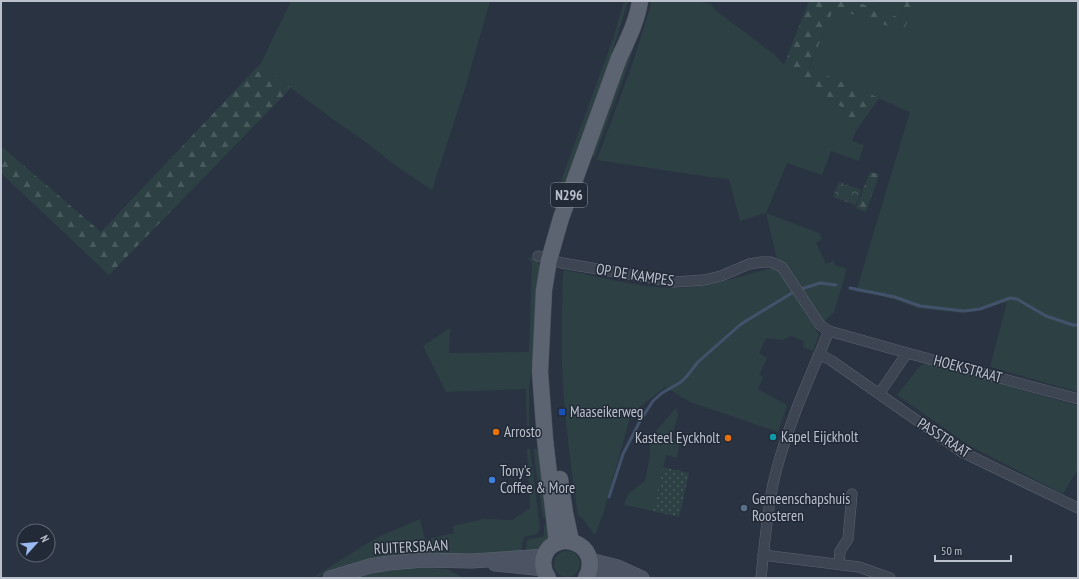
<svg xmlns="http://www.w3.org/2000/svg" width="1079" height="579" font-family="'PT Sans Narrow',sans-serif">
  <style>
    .grass { fill: #2d4144 }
    .forest { fill: url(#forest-firs) }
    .park { fill: url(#park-crowns) }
    .garden { fill: url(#garden-dots) }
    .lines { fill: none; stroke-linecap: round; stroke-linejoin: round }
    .stream { stroke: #43526b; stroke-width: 3 }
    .street-casing { stroke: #5c636f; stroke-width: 11 }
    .secondary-casing { stroke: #5c636f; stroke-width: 15 }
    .primary-casing { stroke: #474e5b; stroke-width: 17 }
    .street { stroke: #3e4552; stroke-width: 10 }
    .secondary { stroke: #4c5464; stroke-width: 14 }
    .primary { stroke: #5c6472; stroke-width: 16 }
    .transit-dot { fill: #1a4fb4; stroke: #222a37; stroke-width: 1.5 }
    .food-dot { fill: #e8710a; stroke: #222a37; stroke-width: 1.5 }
    .culture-dot { fill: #0f9aa8; stroke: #222a37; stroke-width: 1.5 }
    .shop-dot { fill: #3f7fe0; stroke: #222a37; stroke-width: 1.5 }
    .service-dot { fill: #5c6f8a; stroke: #222a37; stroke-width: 1.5 }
    .labels { text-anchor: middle; stroke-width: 3; stroke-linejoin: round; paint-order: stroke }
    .shield { fill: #222a37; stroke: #8d949f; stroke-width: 1 }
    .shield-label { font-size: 14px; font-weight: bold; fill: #bbc1cc }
    .street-label { font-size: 15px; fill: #bbc1cc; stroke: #222a37 }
    .poi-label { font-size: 15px; fill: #bbc1cc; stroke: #222a37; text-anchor: start }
  </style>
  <defs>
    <pattern id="forest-firs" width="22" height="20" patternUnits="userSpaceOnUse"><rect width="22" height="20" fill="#2d4144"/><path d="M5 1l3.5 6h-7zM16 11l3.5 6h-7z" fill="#4a5b5e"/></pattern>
    <pattern id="park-crowns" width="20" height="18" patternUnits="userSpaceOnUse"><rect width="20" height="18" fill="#2d4144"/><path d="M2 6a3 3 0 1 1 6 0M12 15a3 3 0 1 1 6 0" fill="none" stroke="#4a5b5e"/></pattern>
    <pattern id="garden-dots" width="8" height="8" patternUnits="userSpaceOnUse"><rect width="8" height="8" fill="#2d4144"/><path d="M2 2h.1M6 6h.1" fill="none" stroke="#4a5b5e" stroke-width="1.8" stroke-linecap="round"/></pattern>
  </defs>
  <rect width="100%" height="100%" fill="#2a3342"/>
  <g class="grass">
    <path d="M291,1H490L466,85L432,190L399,168L363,140L334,120L291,88L261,63Z"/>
    <path d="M624,1H628L604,79L562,195L555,197L613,39Z"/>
    <path d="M644,1H648L629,63L594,159L592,151Z"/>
    <path d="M652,1H697L711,4L715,10L775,55L784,65L848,111L844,125L857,129L852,141L864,145L859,161L831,151L822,175L787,163L766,213L819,233L822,239L816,243L826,264L833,261L835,265L847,269L834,312L824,322L785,264L777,259L766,213L740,221L729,179L710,177L597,160L632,65Z"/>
    <path d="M859,1H906L900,18L859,2Z"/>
    <path d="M913,1H1078V392L990,367L1007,302L977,311L960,313L918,308L899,301L874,294L856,292L875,228L910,112L809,69L834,7L903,31Z"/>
    <path d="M528,258H535L541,267L529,390V426H527L526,389L446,392L423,346L450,328L449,353L529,352L532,263Z"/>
    <path d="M773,268L779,270L819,335L813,351L803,347L804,341L791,336L783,340L766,338L759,353L767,358L759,375L763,377L758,389L787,405L778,432L690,402L665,387L631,414L604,511L595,535L583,519L578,515C568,447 559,378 562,310C563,296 561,283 564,270C601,277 639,288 676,288C709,288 742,275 773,268Z"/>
    <path d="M928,363L1078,406V469L1063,494L968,445L897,395L921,365Z"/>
    <path d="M676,408L678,414L672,436L679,445L677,458L666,455L653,511L624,505L628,494L645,481L650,455V438Z"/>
    <path d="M534,448L541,452L546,520L543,517L535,464Z"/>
    <path d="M527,449H530L540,529L537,534L524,537L522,543V553L347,566L312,578L371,541L387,533L420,519L425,540L454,533L453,526L483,519L512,520L530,508Z"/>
    <path d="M547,523H552L548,542L532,553H525L527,541L529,539L543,537L544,534V526Z"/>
    <circle cx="567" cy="564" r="13"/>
    <path d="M413,567L447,569L462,577L514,578H346L373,571Z"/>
  </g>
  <g class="forest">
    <path d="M809,1H855L900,18L906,1H913L910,16L903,31L834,8L809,68L879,98L857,129L844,125L847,111L784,65Z"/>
    <path d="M261,63L291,88L109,275L1,173V146L101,232Z"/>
    <path d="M870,172L879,174L866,212L856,208Z"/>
  </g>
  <path class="park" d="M839,182L861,190L856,205L833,197Z"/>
  <path class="garden" d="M663,467L689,473L679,517L653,511Z"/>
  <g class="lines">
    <g class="stream">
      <path d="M850,288L895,297L920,306L964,311L980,309L1010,298L1017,299L1046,316L1073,325H1078"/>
      <path d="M801,289L820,283L836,285"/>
      <path d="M609,497L623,454L640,421L653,401L662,393L681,382L687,376L698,362L741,324L792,293"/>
    </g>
    <defs>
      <g id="street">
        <path d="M538,256L562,263L674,282L704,280L721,276L749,264L762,262H771L782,267L820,325L829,331L907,353"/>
        <path d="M819,354L832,361L962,452L1078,508"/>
        <path d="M879,394L907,353L1078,399"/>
        <path d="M763,555L859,567L890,578"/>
        <path d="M839,564L840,551L848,539L852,494"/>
        <path d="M761,578C764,546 767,515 773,484C785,431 808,381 829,331"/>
      </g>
      <g id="secondary">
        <path d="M590,560L618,567L642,578"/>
        <path d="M495,564L544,569"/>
        <path d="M588,574L617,576L631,575"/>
        <path d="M330,578L370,566L389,563L423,560L472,561L545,556"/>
      </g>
      <g id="primary">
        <path d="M560,479L565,513L571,541"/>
        <path d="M557,543L545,439L540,372L544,290L549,260L561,218L619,58C628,39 637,21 640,1"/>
        <path d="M548,578C544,572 542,565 544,557C554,526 604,544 586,578"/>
      </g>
    </defs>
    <use href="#street" class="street-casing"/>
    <use href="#secondary" class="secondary-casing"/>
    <use href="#primary" class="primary-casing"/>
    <use href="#street" class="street"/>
    <use href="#secondary" class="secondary"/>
    <use href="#primary" class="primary"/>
  </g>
  <rect class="transit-dot" x="558" y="408" width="8" height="8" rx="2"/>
  <g class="food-dot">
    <circle cx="496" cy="432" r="4"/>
    <circle cx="728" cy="438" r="4"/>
  </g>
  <circle class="culture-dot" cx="773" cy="437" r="4"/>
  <circle class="shop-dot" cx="492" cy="480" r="4"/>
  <circle class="service-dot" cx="744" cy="508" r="4"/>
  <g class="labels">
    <rect class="shield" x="551" y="183" width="36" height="24" rx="3"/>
    <g class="shield-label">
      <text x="569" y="200">N296</text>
    </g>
    <g class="street-label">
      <text transform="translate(635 275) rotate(9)" y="5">OP DE KAMPES</text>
      <text transform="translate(968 369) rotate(15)" y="5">HOEKSTRAAT</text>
      <text transform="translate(944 438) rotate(33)" y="5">PASSTRAAT</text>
      <text transform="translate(411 547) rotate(-3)" y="5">RUITERSBAAN</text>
    </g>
    <g class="poi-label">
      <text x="570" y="417">Maaseikerweg</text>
      <text x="504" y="437">Arrosto</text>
      <text x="781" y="442">Kapel Eijckholt</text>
      <text x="720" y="443" text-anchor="end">Kasteel Eyckholt</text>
      <text x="500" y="476">Tony's<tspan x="500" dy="17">Coffee &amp; More</tspan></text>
      <text x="752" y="504">Gemeenschapshuis<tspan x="752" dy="17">Roosteren</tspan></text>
    </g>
  </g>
  <rect width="1079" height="579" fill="none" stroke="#bbc1cc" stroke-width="4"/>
  <g transform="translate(36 543) rotate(63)"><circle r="19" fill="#222a37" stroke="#5f6673"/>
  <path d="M0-3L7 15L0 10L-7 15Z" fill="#9ab9f1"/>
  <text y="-6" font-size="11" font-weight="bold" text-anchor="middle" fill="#bbc1cc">N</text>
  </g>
  <path d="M935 555v6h76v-6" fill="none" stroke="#bbc1cc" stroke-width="2"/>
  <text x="941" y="555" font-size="12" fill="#bbc1cc" stroke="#222a37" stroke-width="3" paint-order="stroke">50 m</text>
</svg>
